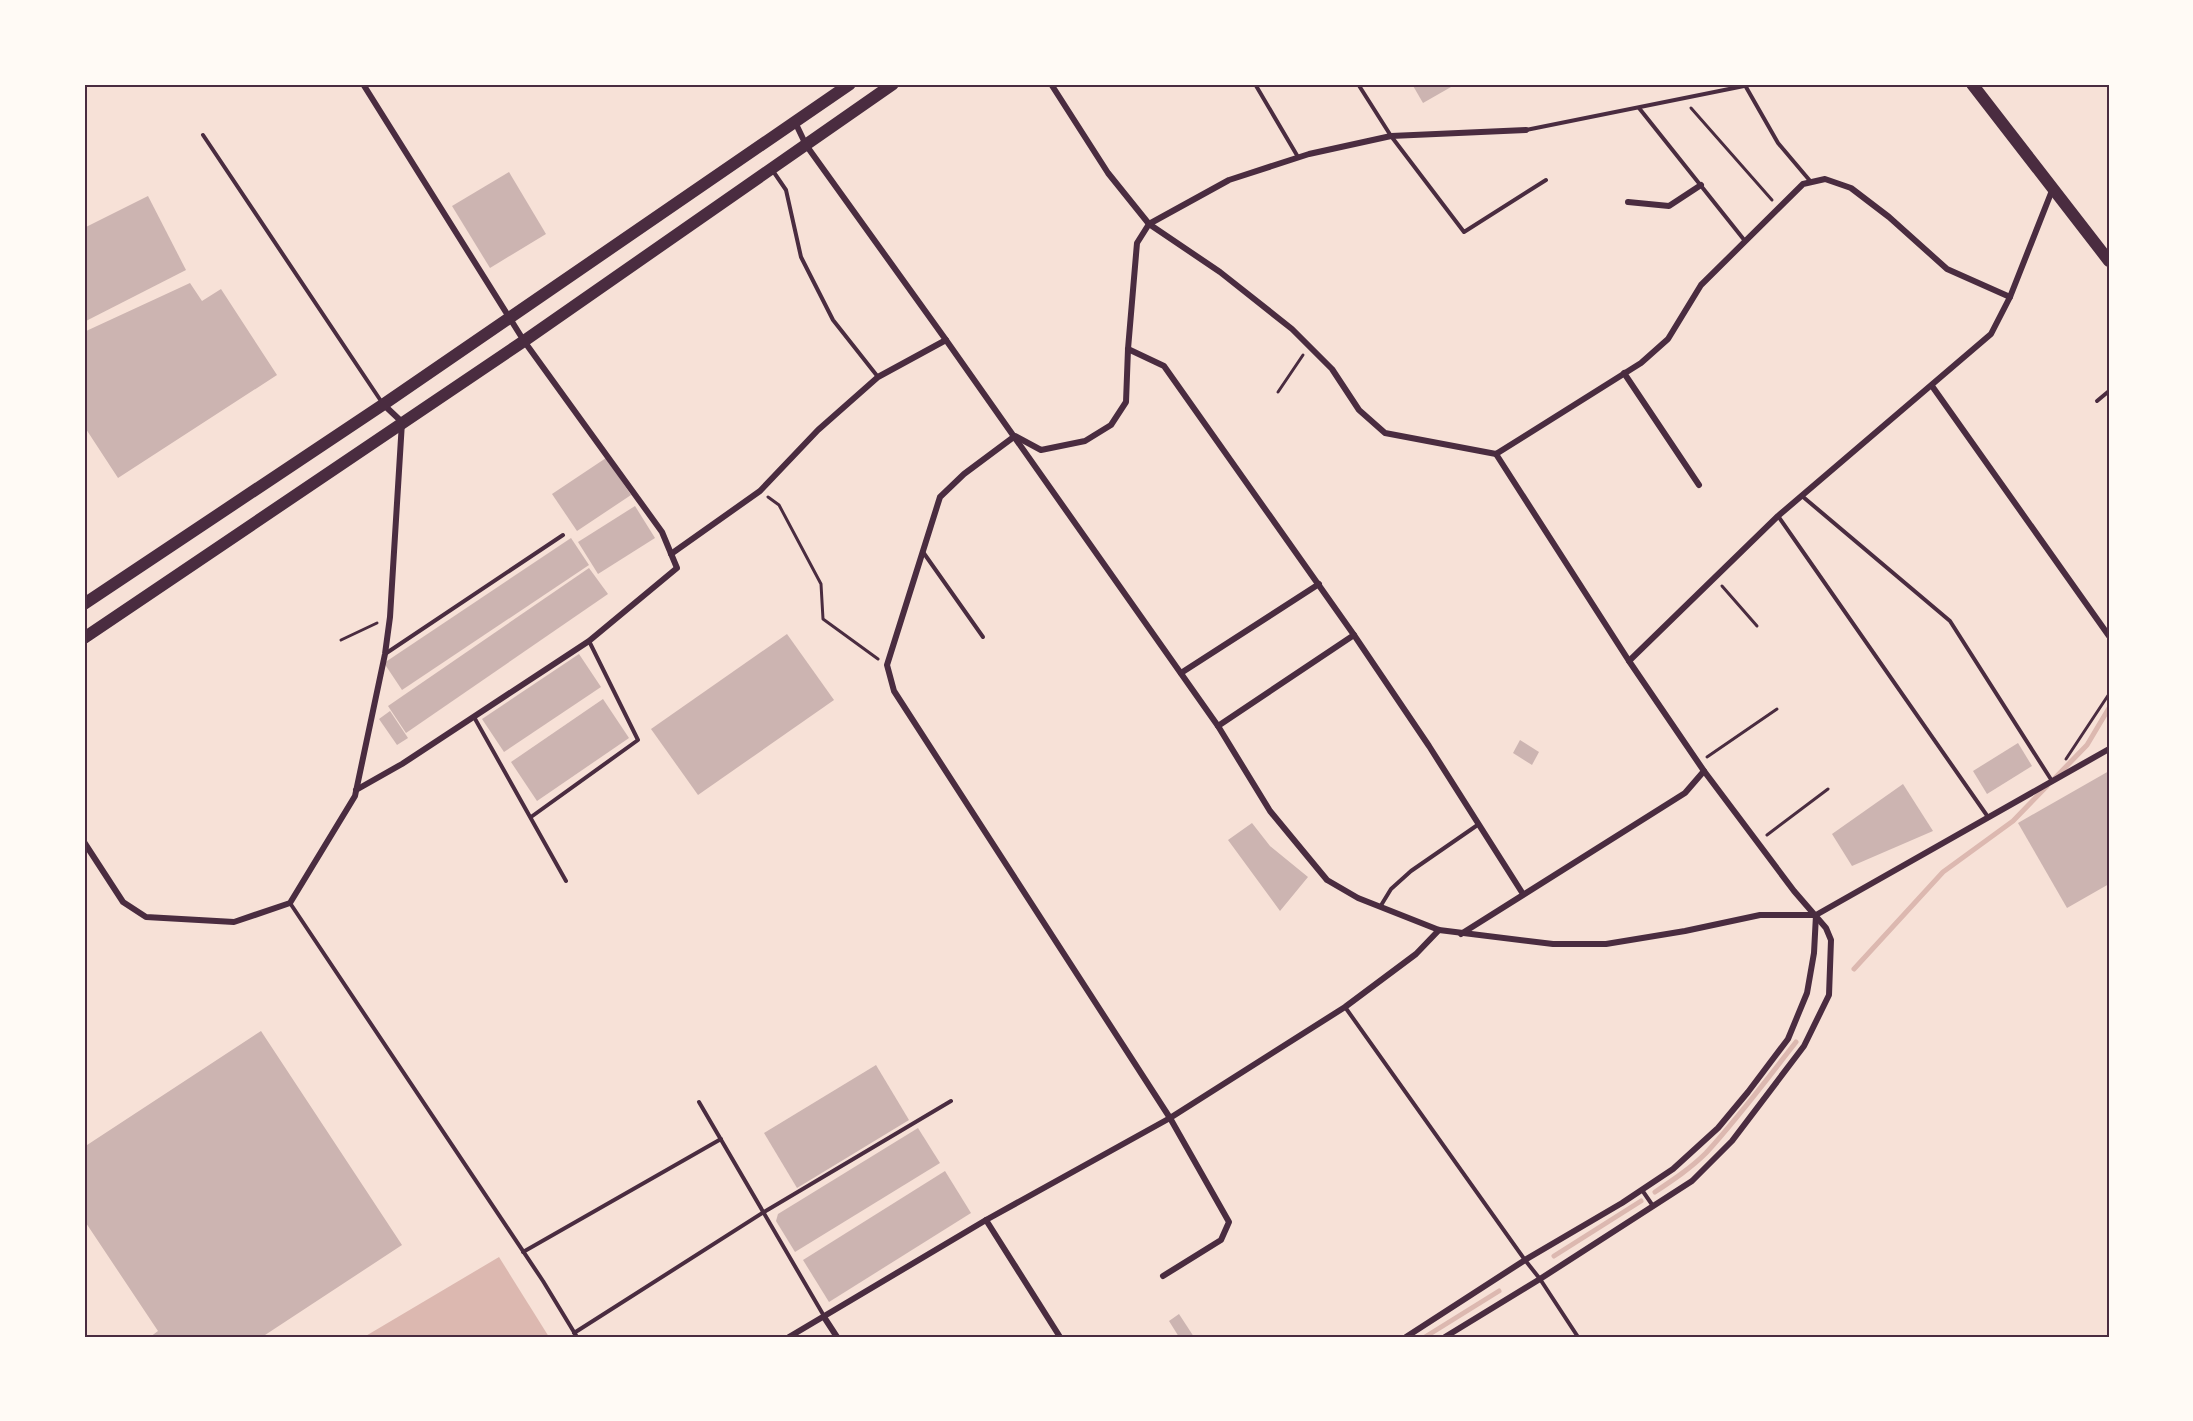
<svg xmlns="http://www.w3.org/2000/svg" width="2193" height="1421" font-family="Figtree,sans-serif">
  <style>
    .water { fill: #dcb8b0 }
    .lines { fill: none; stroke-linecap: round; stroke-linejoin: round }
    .stream { stroke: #dcb8b0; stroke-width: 5 }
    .building { fill: #ccb4b1 }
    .path { stroke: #4a2c40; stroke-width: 3 }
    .service { stroke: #4a2c40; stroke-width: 4 }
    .minor { stroke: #4a2c40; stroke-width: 6 }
    .secondary { stroke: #4a2c40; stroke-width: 12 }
    .primary { stroke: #4a2c40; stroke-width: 12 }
    .neatline { fill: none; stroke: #4a2c40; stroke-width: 2 }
  </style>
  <rect width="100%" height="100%" fill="#f7e1d7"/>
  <path class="water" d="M499,1257L549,1337H364Z"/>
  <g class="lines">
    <g class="stream">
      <path d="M2055,778L2087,745L2109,708"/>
      <path d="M1854,969L1943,872L2013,821L2047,786"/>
      <path d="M1655,1192C1673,1180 1691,1168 1706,1153C1738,1118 1767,1079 1796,1042"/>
      <path d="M1554,1256L1641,1201"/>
      <path d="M1425,1337L1499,1291"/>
    </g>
  </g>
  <g class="building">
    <path d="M1412,84H1449L1451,87L1423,103Z"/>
    <path d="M509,172L546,234L490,268L452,206Z"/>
    <path d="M148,196L186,270L84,322V228Z"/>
    <path d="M190,283L202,301L221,289L277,375L118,478L84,426V332Z"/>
    <path d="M606,458L631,495L577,531L552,494Z"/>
    <path d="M635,506L655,538L598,574L578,542Z"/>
    <path d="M571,538L589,565L402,690L384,663Z"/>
    <path d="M589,568L608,594L406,733L388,706Z"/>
    <path d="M787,634L834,700L698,795L651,729Z"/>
    <path d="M579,654L601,687L504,752L482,719Z"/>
    <path d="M603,699L629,738L537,801L511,762Z"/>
    <path d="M390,711L408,738L397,745L379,719Z"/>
    <path d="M1520,740L1539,752L1532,765L1513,753Z"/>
    <path d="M2018,743L2032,766L1987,794L1973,771Z"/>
    <path d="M2109,771V884L2067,908L2018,823Z"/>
    <path d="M1903,784L1933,831L1852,866L1832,834Z"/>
    <path d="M1252,823L1270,846L1308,877L1280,911L1228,840Z"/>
    <path d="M261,1031L402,1245L262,1337H150L158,1331L84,1220V1147Z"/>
    <path d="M876,1065L909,1120L797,1188L764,1133Z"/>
    <path d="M918,1128L940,1163L795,1252L776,1221L778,1214Z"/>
    <path d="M945,1171L971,1213L829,1302L803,1260Z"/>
    <path d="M1179,1314L1194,1337H1179L1169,1321Z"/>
  </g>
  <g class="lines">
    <g class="path">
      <path d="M1691,108L1772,200"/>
      <path d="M1278,392L1303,355"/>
      <path d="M768,497L779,505L821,584L823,619L878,659"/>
      <path d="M1722,586L1757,626"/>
      <path d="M341,640L377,623"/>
      <path d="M1707,757L1777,709"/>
      <path d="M2066,759L2109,694"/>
      <path d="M1767,835L1828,789"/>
    </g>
    <g class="service">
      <path d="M1255,84L1298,157"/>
      <path d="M1358,84L1391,136L1464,232L1546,180"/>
      <path d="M1746,87L1778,143L1811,182"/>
      <path d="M1639,108L1745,241"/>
      <path d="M1526,130L1754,84"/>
      <path d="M203,135L383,404"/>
      <path d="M773,171L786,190L801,257L833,320L878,377"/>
      <path d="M2097,401L2109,391"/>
      <path d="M1802,496L1950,621L2052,781"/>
      <path d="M1778,516L1988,817"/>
      <path d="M923,552L983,637"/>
      <path d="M385,654L563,535"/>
      <path d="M474,717L566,881"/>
      <path d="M531,817L638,740L589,641"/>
      <path d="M290,903L543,1281L577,1337"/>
      <path d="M1380,907L1391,889L1411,871L1479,824"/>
      <path d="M1345,1007L1525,1260L1540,1279L1578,1337"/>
      <path d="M699,1102L824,1316"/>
      <path d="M1642,1190L1653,1206"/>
      <path d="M523,1252L721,1139"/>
      <path d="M574,1333L764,1212L951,1101"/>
    </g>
    <g class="minor">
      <path d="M1051,84L1108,173L1149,224L1220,272L1292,329L1332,369L1359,410L1385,433L1496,454L1641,363L1668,339L1701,285L1803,184L1825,179L1851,188L1889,217L1947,269L2010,297"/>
      <path d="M795,122L806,145L946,340L1218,726L1270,811L1327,880L1358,898L1439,930L1553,944H1606L1685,931L1760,915H1816L2109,749"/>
      <path d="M1628,202L1669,206L1701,185"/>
      <path d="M1128,349L1164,366L1354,635L1429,746L1523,894"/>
      <path d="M1624,373L1699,485"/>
      <path d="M1932,386L2109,636"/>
      <path d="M671,554L760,491L818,430L878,377L946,340"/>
      <path d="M1629,661L1778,516L1991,334L2010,297L2053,188"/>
      <path d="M1181,673L1319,584"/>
      <path d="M1218,726L1354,635"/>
      <path d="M356,790L402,764L589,641L677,568L662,532L524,341L363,84"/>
      <path d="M84,842L123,902L146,917L234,922L290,903L355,796L385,654L390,617L402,422L384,405"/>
      <path d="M1461,934L1685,793L1704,771"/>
      <path d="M986,1220L1060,1337"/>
      <path d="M1163,1276L1221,1240L1229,1222L1170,1118L894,691L887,665L940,497L964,474L1015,436L1041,450L1085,441L1111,425L1126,402L1128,349L1137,243L1149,224L1229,180L1309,154L1391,136L1526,130"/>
      <path d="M824,1317L837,1337"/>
      <path d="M789,1337L986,1220L1170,1118L1345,1007L1416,954L1439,930"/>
      <path d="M1406,1337L1525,1260L1622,1203L1673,1169L1718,1128L1748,1092L1788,1039L1807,993L1814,953L1816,915"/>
      <path d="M1445,1337L1540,1279L1692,1181L1732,1141L1804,1046L1829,995L1831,940L1826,928L1794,891L1704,771L1629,661L1496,454"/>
    </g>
    <path class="secondary" d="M1972,84L2109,261"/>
    <g class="primary">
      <path d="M84,604L384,404L850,84"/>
      <path d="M84,638L524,341L893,84"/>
    </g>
  </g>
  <rect width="2193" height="1421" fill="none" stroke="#fffaf5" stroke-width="171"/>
  <rect x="86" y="86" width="2022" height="1250" class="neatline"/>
</svg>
